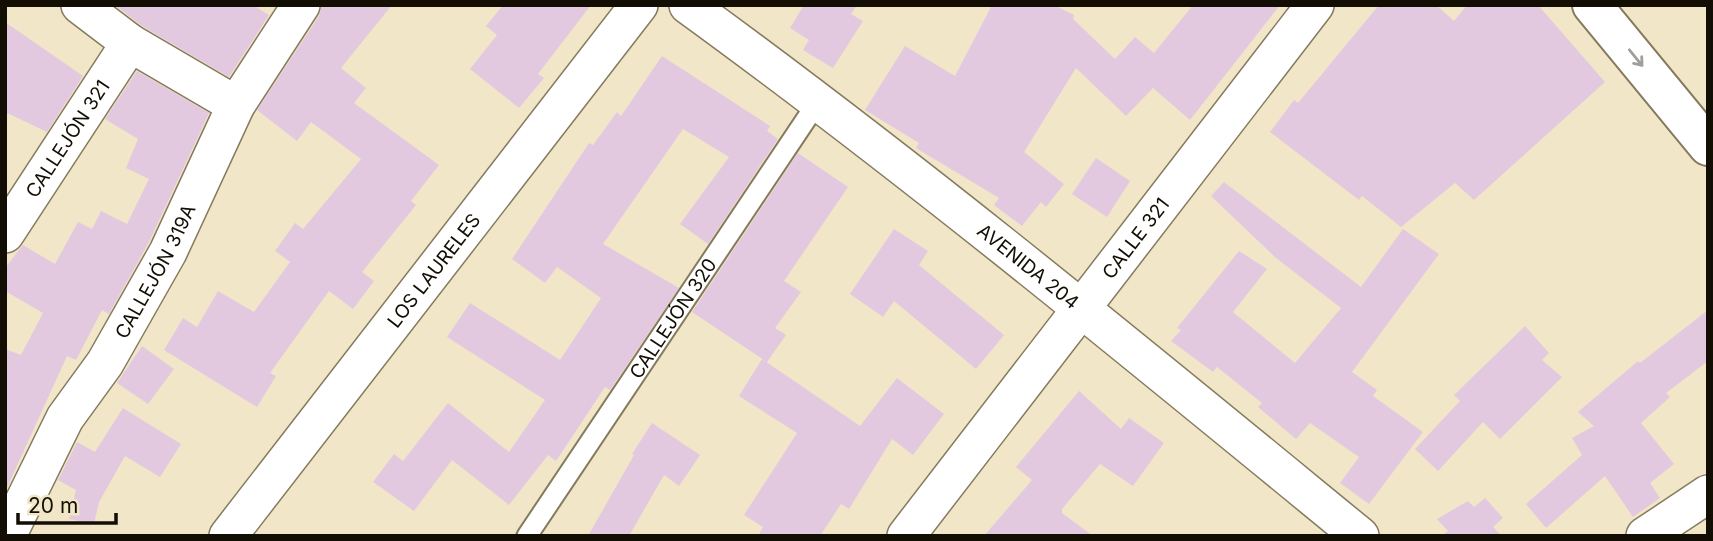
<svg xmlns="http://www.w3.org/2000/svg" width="1713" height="541" font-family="Inter,sans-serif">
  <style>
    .building { fill: #e3c9e0 }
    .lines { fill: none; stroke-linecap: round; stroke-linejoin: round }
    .service-casing { stroke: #857a5e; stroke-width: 23 }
    .minor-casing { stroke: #857a5e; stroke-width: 40 }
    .primary-casing { stroke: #857a5e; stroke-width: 42 }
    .service { stroke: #fff; stroke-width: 19 }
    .minor { stroke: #fff; stroke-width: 37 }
    .primary { stroke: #fff; stroke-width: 38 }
    .oneway { stroke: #a09f9b }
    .labels { text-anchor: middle; stroke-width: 5; stroke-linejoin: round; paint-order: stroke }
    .street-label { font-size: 19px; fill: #120e04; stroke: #f1e6c7 }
  </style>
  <rect width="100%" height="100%" fill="#f1e6c7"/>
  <g class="building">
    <path d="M115,5H253L269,15L229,77L142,26Z"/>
    <path d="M322,5H392L341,68L366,88L354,103L439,165L411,201L416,205L362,272L374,281L353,309L329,291L270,373L276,376L257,407L164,350L183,318L197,327L218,291L254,312L290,262L275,251L295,223L303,229L361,159L311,122L297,141L257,110L319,16Z"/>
    <path d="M503,5H591L538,74L544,78L519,108L470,69L497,35L486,26Z"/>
    <path d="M804,5H857L851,14L863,21L833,68L803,50L809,40L790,28Z"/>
    <path d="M992,5H1054L1074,15L1073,19L1115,59L1135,37L1154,53L1193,5H1280L1190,120L1153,88L1126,116L1076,68L1024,152L1064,184L1046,207L1041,202L1022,226L994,205L999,198L916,148L919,143L865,110L905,46L955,76Z"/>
    <path d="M1379,5H1436L1454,21L1467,5H1538L1605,82L1474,200L1455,183L1401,227L1362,196L1359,200L1270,132L1294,100L1298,103Z"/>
    <path d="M5,22L83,76L47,132L5,112Z"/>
    <path d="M662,56L770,126L767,131L778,139L708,244L680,224L729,157L683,129L603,244L679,288L610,390L605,387L556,461L548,455L509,505L452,460L414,511L373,482L394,454L403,461L448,403L509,452L545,400L447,337L470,303L560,360L601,298L557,267L545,283L512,259L589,143L593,145L617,112L621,116Z"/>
    <path d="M137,71L209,113L149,242L109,314L102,310L76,360L67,356L5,492V349L21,355L43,313L5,291V268L23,245L55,264L78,222L92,229L101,211L127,224L149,179L126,168L138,139L105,119Z"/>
    <path d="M798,153L848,187L784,281L801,292L775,328L786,335L767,362L692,312Z"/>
    <path d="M1096,158L1130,181L1107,217L1072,194Z"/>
    <path d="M1224,182L1361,287L1403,229L1439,254L1352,372L1377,390L1373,396L1423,432L1369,504L1340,483L1359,457L1310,423L1296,439L1258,407L1262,403L1217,367L1213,372L1171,341L1181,330L1177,328L1239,251L1267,269L1233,312L1295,363L1341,308L1276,258L1211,196Z"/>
    <path d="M894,229L928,251L919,265L1004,335L976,369L894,301L883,317L850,294Z"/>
    <path d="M1708,310V361L1666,393L1670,397L1641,423L1674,464L1650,483L1660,498L1633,517L1605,476L1546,528L1526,504L1582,455L1572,438L1594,426L1578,412L1638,361L1640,363Z"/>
    <path d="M1525,326L1549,353L1542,360L1562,377L1500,439L1483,422L1438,471L1415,449L1460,401L1454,395Z"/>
    <path d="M142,346L174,369L148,404L117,383Z"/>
    <path d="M762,359L860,426L897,378L944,414L913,455L892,439L849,509L841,504L820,536H758L763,527L744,515L797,433L739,396Z"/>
    <path d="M1079,391L1121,429L1129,418L1164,443L1133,486L1100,464L1062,509V513L1093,536H984L1032,480L1016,467Z"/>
    <path d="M123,408L181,444L160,477L125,456L99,502L94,524L69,519L76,490L58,480L77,442L95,452Z"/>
    <path d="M652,423L700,455L679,486L664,475L629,536H588L634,455L632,454Z"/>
    <path d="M1485,498L1503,518L1493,527L1502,536H1442L1448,531L1437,519L1468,501L1474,507Z"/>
  </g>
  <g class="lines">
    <defs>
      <g id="service">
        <path id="s1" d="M527,536L819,100"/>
      </g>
      <g id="minor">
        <path d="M80,5L130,43L236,105"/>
        <path id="s2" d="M688,5C919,173 1139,355 1360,536"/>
        <path id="s3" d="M5,234L130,43"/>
        <path id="s4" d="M7,536L65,418L105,363L168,252L236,105L301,5"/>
        <path id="s5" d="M228,536L639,5"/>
        <path id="s6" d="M906,536L1315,5"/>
        <path d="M1645,536L1708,494"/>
      </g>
      <path id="primary" d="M1592,5L1708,146"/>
    </defs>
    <use href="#service" class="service-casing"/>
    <use href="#minor" class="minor-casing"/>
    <use href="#primary" class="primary-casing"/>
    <use href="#service" class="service"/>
    <use href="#minor" class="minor"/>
    <use href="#primary" class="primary"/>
  </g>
  <defs><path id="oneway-shaft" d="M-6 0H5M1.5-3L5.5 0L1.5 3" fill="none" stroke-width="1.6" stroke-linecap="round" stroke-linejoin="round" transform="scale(1.75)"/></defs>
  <use class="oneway" href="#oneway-shaft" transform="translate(1636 58) rotate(51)"/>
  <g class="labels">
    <g class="street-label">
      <text dy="7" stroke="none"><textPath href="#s3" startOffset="114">CALLEJÓN 321</textPath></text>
      <text dy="7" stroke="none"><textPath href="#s6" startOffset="376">CALLE 321</textPath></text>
      <text dy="7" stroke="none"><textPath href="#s2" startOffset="429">AVENIDA 204</textPath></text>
      <text dy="7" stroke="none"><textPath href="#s4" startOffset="304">CALLEJÓN 319A</textPath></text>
      <text dy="7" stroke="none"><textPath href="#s5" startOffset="336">LOS LAURELES</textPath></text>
      <text dy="7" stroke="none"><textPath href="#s1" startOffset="262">CALLEJÓN 320</textPath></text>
    </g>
  </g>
  <rect width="1713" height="541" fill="none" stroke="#120e04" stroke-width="14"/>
  <path d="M18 513v10h98v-10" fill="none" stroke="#120e04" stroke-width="3.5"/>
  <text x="28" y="513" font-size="21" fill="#120e04" stroke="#f1e6c7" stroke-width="5" paint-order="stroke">20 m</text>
</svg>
